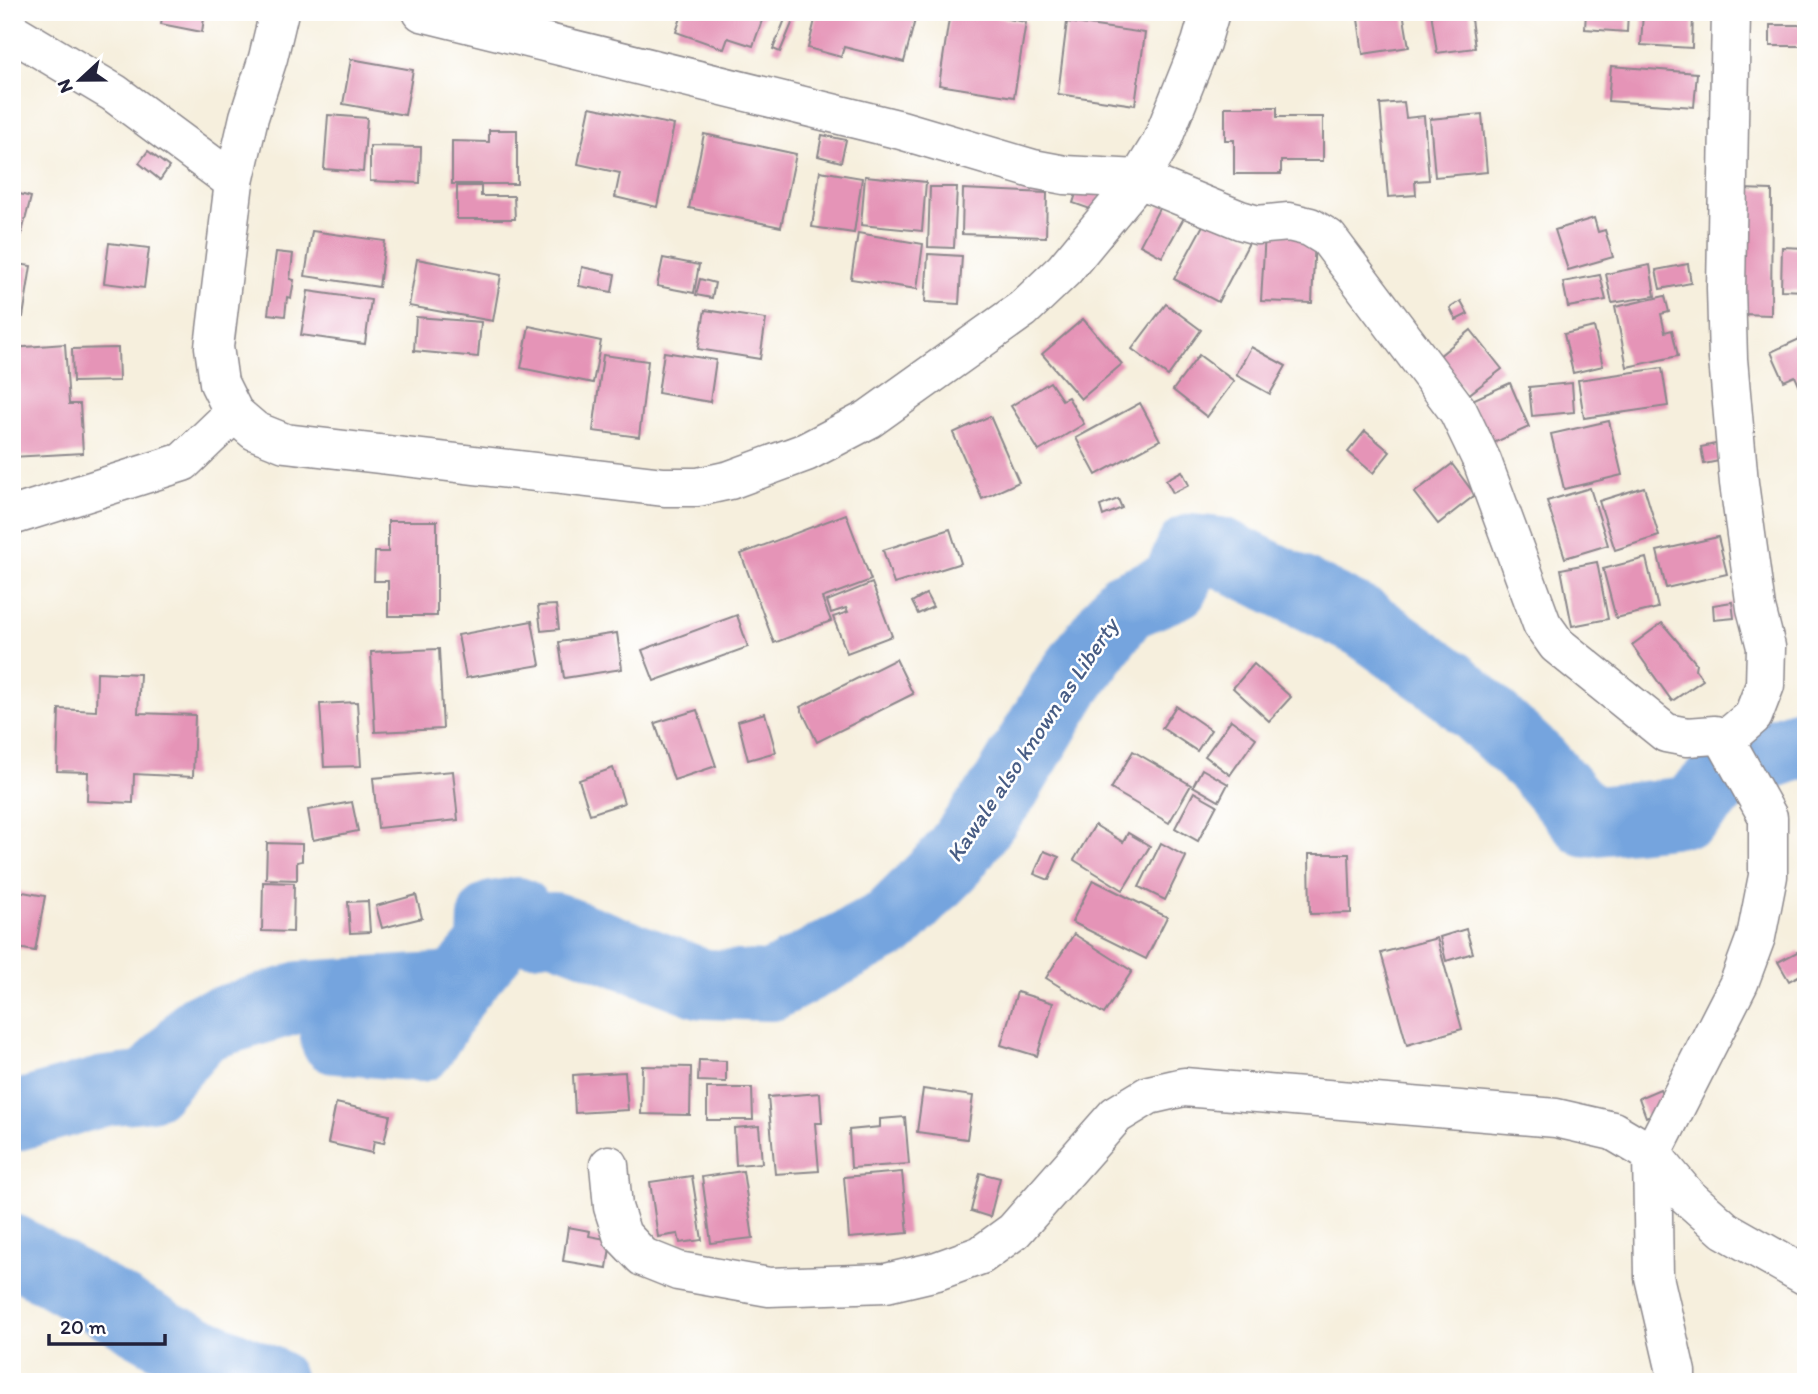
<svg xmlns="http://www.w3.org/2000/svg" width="1818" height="1394" font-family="Itim,sans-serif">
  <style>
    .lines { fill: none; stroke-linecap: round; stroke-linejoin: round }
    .river { stroke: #75a4de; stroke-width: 70 }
    .building { fill: #e594b7 }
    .minor-casing { stroke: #8c888c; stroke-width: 41 }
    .minor { stroke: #fff; stroke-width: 38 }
    .labels { text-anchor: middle; stroke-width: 5; stroke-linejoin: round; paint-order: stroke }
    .water-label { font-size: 23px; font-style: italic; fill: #475c84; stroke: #fff }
  </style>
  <rect width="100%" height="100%" fill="#fff"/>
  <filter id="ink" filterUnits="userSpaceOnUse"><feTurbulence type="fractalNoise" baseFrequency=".0143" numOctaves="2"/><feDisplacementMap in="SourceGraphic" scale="14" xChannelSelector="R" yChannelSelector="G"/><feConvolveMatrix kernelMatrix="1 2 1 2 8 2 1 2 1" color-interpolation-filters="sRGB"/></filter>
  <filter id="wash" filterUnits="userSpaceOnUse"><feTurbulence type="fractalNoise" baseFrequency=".00686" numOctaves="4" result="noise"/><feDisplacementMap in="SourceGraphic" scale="28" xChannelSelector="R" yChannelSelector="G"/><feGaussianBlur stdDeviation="1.57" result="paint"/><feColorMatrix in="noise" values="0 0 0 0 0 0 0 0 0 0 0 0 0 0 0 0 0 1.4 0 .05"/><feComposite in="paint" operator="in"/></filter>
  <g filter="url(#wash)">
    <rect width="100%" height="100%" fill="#f6efdd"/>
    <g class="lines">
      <g class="river">
        <path d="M301,996L457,987"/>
        <path d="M335,1039L420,1047L457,987L492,946L493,916L517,912L531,930L553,927L703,984L771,986L890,923L949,864L1006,787L1066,686L1125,606L1175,585L1191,549L1220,552L1364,623L1451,685L1537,764L1587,822L1690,811L1733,767L1806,742"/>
        <path d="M12,1117L105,1091L150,1086L202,1027L305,996"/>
        <path d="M12,1249L163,1335L271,1382"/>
      </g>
    </g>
    <g id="blocks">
      <g class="building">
        <path d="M163,12H205L202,32L161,24Z"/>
        <path d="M683,12H765L753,46L728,38L724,49L676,32Z"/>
        <path d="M788,12L796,14L780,52L773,49Z"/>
        <path d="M817,12H917L904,62L844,47L841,57L808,48Z"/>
        <path d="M950,12H966L1026,22L1014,97L939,85Z"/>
        <path d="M1101,12H1155L1154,17L1101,14Z"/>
        <path d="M1357,12H1403L1409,47L1363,54Z"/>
        <path d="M1431,12H1470L1475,48L1437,53Z"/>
        <path d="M1586,12H1628L1627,32L1585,29Z"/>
        <path d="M1643,12H1693L1692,48L1641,45Z"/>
        <path d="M1067,22L1145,33L1135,105L1058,94Z"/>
        <rect x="1770" y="25" width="34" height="21"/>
        <path d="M351,59L413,70L405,115L343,104Z"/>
        <path d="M1611,66L1697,73L1694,107L1608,101Z"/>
        <path d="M1404,102L1406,118L1424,116L1429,180L1415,181L1416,195L1388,197L1380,104Z"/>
        <path d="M590,107L674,125L657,207L615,197L620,173L578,164Z"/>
        <path d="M1225,107H1277V117H1323V161H1281V174H1234V140H1225Z"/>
        <path d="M1482,114L1487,172L1435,177L1430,119Z"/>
        <path d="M328,115L367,118L363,172L324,169Z"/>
        <path d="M489,130H517V184H452V141L489,142Z"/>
        <path d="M704,134L796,154L781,227L689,208Z"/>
        <path d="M822,135L846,140L841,162L818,156Z"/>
        <path d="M370,146L421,147L420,183L370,181Z"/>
        <path d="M148,151L169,167L160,180L139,163Z"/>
        <path d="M820,171L862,178L854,233L812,227Z"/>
        <path d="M865,176L926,182L922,231L861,225Z"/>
        <path d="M1079,185L1102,193L1096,211L1073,203Z"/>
        <path d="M457,186H481V196H514L515,219H457Z"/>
        <path d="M930,187H957L954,248L928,247Z"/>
        <path d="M963,189L1047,193L1046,237L962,234Z"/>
        <path d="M1741,189L1772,190L1771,315L1740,314Z"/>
        <path d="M12,192L31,197L21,236L12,234Z"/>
        <path d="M1162,203L1185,216L1162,257L1140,245Z"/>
        <path d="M1208,216L1251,239L1218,302L1174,279Z"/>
        <path d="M1594,218L1598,232L1605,230L1613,257L1568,270L1555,230Z"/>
        <path d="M312,231L385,241L379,287L305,276Z"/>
        <path d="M858,233L923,244L917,289L851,279Z"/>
        <path d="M1265,233L1315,236L1312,303L1261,301Z"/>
        <path d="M109,243L149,248L144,288L104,283Z"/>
        <path d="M1782,247L1806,248V291L1781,290Z"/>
        <path d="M276,252L293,254L290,279L294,280L291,298L287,297L285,316L268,314Z"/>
        <path d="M928,254L962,256L959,304L925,302Z"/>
        <path d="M663,258L699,265L694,293L657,286Z"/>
        <path d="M417,259L501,275L493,321L409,306Z"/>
        <path d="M12,263L31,266L23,317L12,316Z"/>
        <path d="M1688,264L1691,283L1660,289L1656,270Z"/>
        <path d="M1650,265L1655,296L1612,303L1606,274Z"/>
        <path d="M582,267L615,274L612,292L579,286Z"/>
        <path d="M1600,275L1606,300L1568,307L1563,282Z"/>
        <path d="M700,279L715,283L712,298L696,295Z"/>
        <path d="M308,291L371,300L365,344L301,335Z"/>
        <path d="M1665,296L1669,312L1661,314L1665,332L1672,330L1678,356L1627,367L1615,307Z"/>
        <path d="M1461,301L1468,314L1456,320L1450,308Z"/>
        <path d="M1166,304L1201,330L1168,376L1132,349Z"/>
        <path d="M705,310L766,319L760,359L698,349Z"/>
        <path d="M416,317L481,322L478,357L414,351Z"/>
        <path d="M1083,319L1122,364L1081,399L1042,354Z"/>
        <path d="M529,326L601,341L593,383L521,368Z"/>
        <path d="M1594,327L1603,366L1573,373L1564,334Z"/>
        <path d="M1471,330L1502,369L1468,395L1438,357Z"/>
        <path d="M1806,336V401L1795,376L1784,381L1771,352Z"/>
        <path d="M65,344L69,404H80L83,453L12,457V348Z"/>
        <path d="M1251,347L1286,366L1270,394L1236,375Z"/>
        <path d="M118,348L119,381L73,382L72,349Z"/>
        <path d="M664,352L716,360L710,402L658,393Z"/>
        <path d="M603,355L648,361L639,437L593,431Z"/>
        <path d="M1199,355L1234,381L1207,417L1173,390Z"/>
        <path d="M1662,368L1668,406L1584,418L1578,380Z"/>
        <path d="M1050,382L1062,400L1068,397L1084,424L1039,451L1011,406Z"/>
        <path d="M1510,383L1529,427L1489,445L1470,401Z"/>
        <path d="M1572,383L1574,412L1532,416L1529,387Z"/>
        <path d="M1140,403L1160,440L1096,475L1076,438Z"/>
        <path d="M990,416L1019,482L982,499L953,433Z"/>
        <path d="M1609,421L1622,475L1564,489L1551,434Z"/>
        <path d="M1365,431L1390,452L1373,473L1348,452Z"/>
        <path d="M1716,444L1719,461L1704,464L1701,447Z"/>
        <path d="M1452,464L1475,495L1438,524L1414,493Z"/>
        <path d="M1182,471L1189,485L1173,493L1166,480Z"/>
        <path d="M1644,487L1659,536L1615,550L1599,501Z"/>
        <path d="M1590,488L1608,545L1565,558L1547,501Z"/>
        <path d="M1118,499L1122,508L1103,516L1100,506Z"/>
        <path d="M846,514L871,580L822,598L831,621L774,643L741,554Z"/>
        <path d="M388,521H437V616H388V581H374L375,552H388Z"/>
        <path d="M950,529L961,563L894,584L883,550Z"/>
        <path d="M1718,537L1727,574L1666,588L1657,551Z"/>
        <path d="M1646,558L1658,608L1616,618L1603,569Z"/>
        <path d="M1597,562L1608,619L1572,626L1561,569Z"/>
        <path d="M872,583L892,636L847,653L833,617L848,612L846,608L831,613L827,601Z"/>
        <path d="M926,594L933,607L918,614L912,602Z"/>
        <path d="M1732,602L1734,618L1714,620L1713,605Z"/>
        <path d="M556,605L559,629L541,631L538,606Z"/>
        <path d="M737,615L748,647L654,681L642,650Z"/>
        <path d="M532,621L540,665L466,678L458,635Z"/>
        <path d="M1662,623L1696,663L1695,669L1703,680L1672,701L1632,645Z"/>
        <path d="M617,633L622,669L564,678L559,642Z"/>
        <path d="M439,649L443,729L375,732L371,652Z"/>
        <path d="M896,659L913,694L817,742L800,707Z"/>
        <path d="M1254,664L1291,697L1269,721L1233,688Z"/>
        <path d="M97,672L140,674L138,713L195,715L193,777L134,774L133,803L87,801L88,772L57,771L59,709L96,711Z"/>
        <path d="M357,702L361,766L324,767L320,704Z"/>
        <path d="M1176,706L1211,730L1197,751L1162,728Z"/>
        <path d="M697,710L716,766L674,780L655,723Z"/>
        <path d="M765,713L776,752L748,760L738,721Z"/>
        <path d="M1231,720L1256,738L1230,775L1205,756Z"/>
        <path d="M1133,751L1191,785L1169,823L1111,789Z"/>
        <path d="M613,768L624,803L590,814L579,780Z"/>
        <path d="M1202,769L1228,784L1219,801L1193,786Z"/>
        <path d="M453,771L458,820L378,828L373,778Z"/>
        <path d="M1194,792L1217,805L1198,841L1175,828Z"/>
        <path d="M352,802L358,831L313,840L308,810Z"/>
        <path d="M1095,825L1123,842L1128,833L1150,846L1123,890L1074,860Z"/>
        <path d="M267,843L302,844V861L297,862V880L266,879Z"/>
        <path d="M1161,843L1186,857L1165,900L1139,887Z"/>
        <path d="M1044,851L1059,857L1049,880L1034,874Z"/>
        <path d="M1309,854H1349L1351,913L1310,914Z"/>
        <path d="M1093,880L1167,917L1146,959L1072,922Z"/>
        <path d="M263,882L294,883L293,932L262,931Z"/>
        <path d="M12,890L45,896L35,951L12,947Z"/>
        <path d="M416,895L422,918L382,928L376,906Z"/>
        <path d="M368,901L370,932L350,933L348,902Z"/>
        <path d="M1466,929L1473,953L1446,961L1440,937Z"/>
        <path d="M1074,934L1132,971L1104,1014L1046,978Z"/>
        <path d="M1437,938L1462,1029L1407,1045L1381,953Z"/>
        <path d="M1799,951L1806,962V972L1789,981L1778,962Z"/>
        <path d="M1017,992L1053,1003L1037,1056L1001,1045Z"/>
        <path d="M699,1060L726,1061V1082L698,1081Z"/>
        <path d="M642,1066L691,1067L690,1115L641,1114Z"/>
        <path d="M625,1072L628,1110L575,1113L573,1075Z"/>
        <path d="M707,1088H752L753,1120H707Z"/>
        <path d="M923,1089L973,1096L967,1139L917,1132Z"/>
        <path d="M1660,1089L1668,1107L1646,1117L1639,1098Z"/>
        <path d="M820,1093L822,1123H815L819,1171L775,1174L768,1097Z"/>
        <path d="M336,1103L390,1115L384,1143L374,1141L372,1153L328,1143Z"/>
        <path d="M905,1117L909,1164L851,1168L849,1130L880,1127V1119Z"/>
        <path d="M759,1126L762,1163L736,1165L734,1128Z"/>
        <path d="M743,1171L753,1238L711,1243L702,1177Z"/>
        <path d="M902,1172L908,1233L849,1238L844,1177Z"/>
        <path d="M980,1173L1000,1178L990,1217L971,1211Z"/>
        <path d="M692,1176L702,1240L680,1243L678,1234L658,1237L650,1182Z"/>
        <path d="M568,1227L590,1231L589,1236L611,1240L607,1268L563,1261Z"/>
      </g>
    </g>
  </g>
  <g filter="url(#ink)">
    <use href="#blocks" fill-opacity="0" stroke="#8c888c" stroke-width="2"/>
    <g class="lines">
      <defs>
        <g id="minor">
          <path d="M279,12L268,58L249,117L234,182L214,347L219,383L234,413L255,431L285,443L664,487H698L730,480L806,452L869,419L1023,309L1064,270L1139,179L1161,143L1201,43L1210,12"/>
          <path d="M422,12L901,130L1033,169L1065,175L1139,179L1240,220L1257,225L1289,222L1310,227L1328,238L1458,411L1482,461L1542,624L1557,645L1666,733L1687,737L1715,735L1725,740L1768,817V876L1756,937L1739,983L1652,1154L1654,1277L1676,1372V1382"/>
          <path d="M12,32L114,93L234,182"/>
          <path d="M12,516L183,462L234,413"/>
          <path d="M1725,740L1753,716L1765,685L1766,647L1756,608L1739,483L1728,359L1726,288L1731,12"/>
          <path d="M609,1165L613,1207L622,1235L643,1257L678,1271L769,1287L886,1283L937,1271L981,1255L1014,1231L1116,1115L1149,1095L1184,1087L1556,1118L1613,1131L1652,1154L1687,1196L1725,1230L1806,1276"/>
        </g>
      </defs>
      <use href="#minor" class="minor-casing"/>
      <use href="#minor" class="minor"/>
    </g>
  </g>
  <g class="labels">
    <g class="water-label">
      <text transform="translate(1032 740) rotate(-56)" y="8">Kawale also known as Liberty</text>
    </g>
  </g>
  <rect width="1818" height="1394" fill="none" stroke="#fff" stroke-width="42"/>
  <g transform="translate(80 80) rotate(248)" stroke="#ffffff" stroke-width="5" paint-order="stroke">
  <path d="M0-5L12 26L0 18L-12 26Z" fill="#22223b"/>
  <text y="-10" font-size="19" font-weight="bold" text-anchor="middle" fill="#22223b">N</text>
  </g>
  <path d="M49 1334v10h116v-10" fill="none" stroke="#22223b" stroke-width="3.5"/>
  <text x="60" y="1334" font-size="21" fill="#22223b" stroke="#ffffff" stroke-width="5" paint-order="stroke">20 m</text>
</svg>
